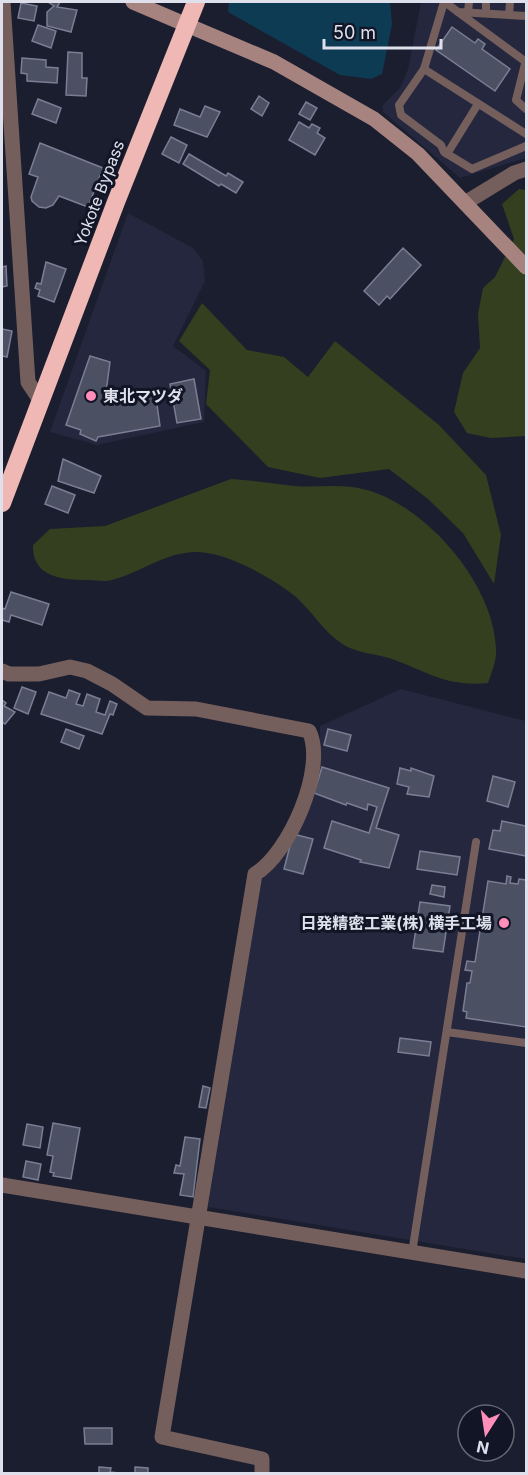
<svg xmlns="http://www.w3.org/2000/svg" width="528" height="1475" font-family="Inter,'Noto Sans JP',sans-serif">
  <style>
    .built { fill: #24273e }
    .green { fill: #333f1f }
    .water { fill: #0e3b54 }
    .building { fill: #4c5063; stroke: #7a7e94; stroke-width: 1.5 }
    .lines { fill: none; stroke-linecap: round; stroke-linejoin: round }
    .lane { stroke: #755f5d; stroke-width: 8 }
    .street { stroke: #755f5d; stroke-width: 15 }
    .secondary { stroke: #a78380; stroke-width: 15 }
    .highway { stroke: #f0b8b4; stroke-width: 18 }
    .poi-dot { fill: #ff8eba; stroke: #121525; stroke-width: 2 }
    .labels { text-anchor: middle; stroke-width: 6; stroke-linejoin: round; paint-order: stroke }
    .street-label { font-size: 16px; fill: #dee0ec; stroke: #121525 }
    .poi-label { font-size: 16px; font-weight: bold; fill: #dee0ec; stroke: #121525; text-anchor: start }
  </style>
  <rect width="100%" height="100%" fill="#1b1e2f"/>
  <g class="built">
    <path d="M421,2H526V158L460,178L383,112V105L400,88L408,69Z"/>
    <path d="M128,213L193,248L203,261L205,281L173,346L206,371L204,422L97,445L50,432Z"/>
    <path d="M401,689L526,721V1259L208,1207L261,880L273,866L320,758V726Z"/>
  </g>
  <g class="green">
    <path d="M519,189L526,190V436L491,438L467,433L454,412L463,373L480,348L478,314L483,288L495,277L514,239L502,204Z"/>
    <path d="M202,303L247,350L284,357L308,377L335,341L439,425L486,475L501,535L494,584L463,533L428,499L389,469L320,478L268,467L206,404L210,370L179,341Z"/>
    <path d="M231,479C252,480 273,484 294,486C319,488 342,483 367,490C427,507 493,583 496,648C497,660 492,671 488,683C446,687 428,672 392,659C377,654 357,653 344,645C324,633 313,612 296,597C274,579 235,557 207,553C171,547 144,572 112,580C105,582 96,580 89,580C63,580 32,578 33,545L50,529L105,526Z"/>
  </g>
  <path class="water" d="M229,2H390L392,24L382,74L371,79L340,75L228,12Z"/>
  <g class="building">
    <path d="M60,2L57,7L77,10L71,32L47,26V12L54,6L48,2Z"/>
    <path d="M21,3L37,6L34,21L18,18Z"/>
    <path d="M38,25L56,31L51,48L32,41Z"/>
    <path d="M452,27L475,43L478,39L485,44L482,49L510,69L495,91L436,50Z"/>
    <path d="M68,52L82,53V78H87L86,96L66,95Z"/>
    <path d="M22,58L46,60V67L58,68L57,83L27,81V74L21,73Z"/>
    <path d="M259,96L269,103L262,116L251,109Z"/>
    <path d="M38,99L61,108L56,123L32,114Z"/>
    <path d="M306,102L317,108L310,120L299,114Z"/>
    <path d="M205,106L220,112L207,137L174,125L180,109L200,117Z"/>
    <path d="M299,122L309,128L312,124L320,128L317,133L325,138L315,155L289,140Z"/>
    <path d="M171,137L187,145L179,163L162,154Z"/>
    <path d="M40,143L103,168L88,207L59,196L53,205L46,208L39,207L32,201L31,197L38,177L29,174Z"/>
    <path d="M189,154L226,176L228,173L243,182L236,193L221,184L219,186L183,164Z"/>
    <path d="M403,248L421,265L390,299L387,296L379,305L364,291Z"/>
    <path d="M46,262L66,269L54,302L38,296L40,290L35,288L37,283L41,284Z"/>
    <path d="M6,266L7,286L2,287V267Z"/>
    <path d="M2,329L12,331L7,357L2,356Z"/>
    <path d="M90,356L110,362L105,400L155,391L160,426L98,437L96,441L80,434L81,430L66,425Z"/>
    <path d="M194,379L201,419L177,423L170,384Z"/>
    <path d="M63,459L101,476L94,493L58,481Z"/>
    <path d="M52,486L75,495L68,513L45,504Z"/>
    <path d="M11,592L49,604L42,625L11,615L9,622L2,620V608L5,609Z"/>
    <path d="M22,687L36,692L28,714L14,708Z"/>
    <path d="M69,690L80,694L76,704L83,706L87,694L100,699L96,712L105,715L110,701L117,704L113,715L110,714L102,734L41,714L49,692L66,698Z"/>
    <path d="M2,700L6,703L4,706L15,712L5,724L2,722Z"/>
    <path d="M66,729L84,736L79,749L61,742Z"/>
    <path d="M328,729L351,735L347,751L324,745Z"/>
    <path d="M322,767L389,788L376,828L399,835L389,868L360,862L361,860L324,848L332,821L369,833L377,807L368,804L367,810L347,803L346,805L314,793Z"/>
    <path d="M400,768L411,771V768L434,776L429,797L407,794L409,787L397,784Z"/>
    <path d="M493,776L515,782L508,807L487,801Z"/>
    <path d="M502,821L526,826V856L489,849L493,830L500,831Z"/>
    <path d="M293,834L313,839L303,874L284,869Z"/>
    <path d="M420,851L460,857L457,875L417,869Z"/>
    <path d="M507,876L511,877L510,883L518,884L519,879L526,880V1027L466,1018L467,1012L463,1011L467,983H470L472,971L465,970L467,961L475,962L488,881L506,884Z"/>
    <path d="M432,885L445,887L444,897L430,894Z"/>
    <path d="M420,902L450,906L443,952L413,948Z"/>
    <path d="M400,1038L431,1042L429,1056L398,1052Z"/>
    <path d="M203,1086L210,1088L206,1108L199,1107Z"/>
    <path d="M53,1123L80,1128L71,1179L53,1176L54,1173L50,1172L53,1156L47,1155Z"/>
    <path d="M27,1124L43,1127L40,1148L23,1145Z"/>
    <path d="M185,1137L200,1139L193,1197L180,1195L184,1174L174,1173L176,1165L180,1166Z"/>
    <path d="M26,1161L41,1164L38,1180L23,1177Z"/>
    <path d="M84,1428H112V1444H85Z"/>
    <path d="M99,1467L111,1468L110,1472L128,1474H84L99,1473Z"/>
    <path d="M135,1467L148,1468V1474H135Z"/>
  </g>
  <g class="lines">
    <g class="lane">
      <path d="M444,2L424,69L399,105L401,115L441,145L444,152L472,169L526,146"/>
      <path d="M445,2L458,12L526,16"/>
      <path d="M458,12L526,62"/>
      <path d="M468,12L469,2"/>
      <path d="M486,13V2"/>
      <path d="M509,15L510,2"/>
      <path d="M526,60L516,100L526,109"/>
      <path d="M424,69L526,134"/>
      <path d="M447,154L478,104"/>
      <path d="M447,1032L526,1043"/>
      <path d="M412,1253L476,842"/>
    </g>
    <g class="street">
      <path d="M3,2L28,382L40,400"/>
      <path d="M465,203L514,173L526,169"/>
      <path d="M2,671L9,674H39L70,667L87,671L112,684L147,708L196,709L309,731C327,768 289,854 255,874L162,1437L262,1459V1474"/>
      <path d="M2,1185L526,1271"/>
    </g>
    <path class="secondary" d="M133,2L274,62L374,119L418,154L526,267"/>
    <path class="highway" d="M2,503L116,202L196,2"/>
  </g>
  <g class="poi-dot">
    <circle cx="91" cy="396" r="6"/>
    <circle cx="504" cy="923" r="6"/>
  </g>
  <g class="labels">
    <g class="street-label">
      <text transform="translate(99 193) rotate(-69)" y="6">Yokote Bypass</text>
    </g>
    <g class="poi-label">
      <text x="103" y="402">東北マツダ</text>
      <text x="492" y="929" text-anchor="end">日発精密工業(株) 横手工場</text>
    </g>
  </g>
  <rect width="528" height="1475" fill="none" stroke="#dee0ec" stroke-width="6"/>
  <g transform="translate(486 1433) rotate(192)"><circle r="28" fill="#121525" stroke="#646675" stroke-width="1.5"/>
  <path d="M0-4.5L10 22L0 15L-10 22Z" fill="#ff8eba"/>
  <text y="-9" font-size="16" font-weight="bold" text-anchor="middle" fill="#dee0ec">N</text>
  </g>
  <path d="M324 39v9h117v-9" fill="none" stroke="#dee0ec" stroke-width="3"/>
  <text x="333" y="39" font-size="18" fill="#dee0ec" stroke="#121525" stroke-width="4.5" paint-order="stroke">50 m</text>
</svg>
